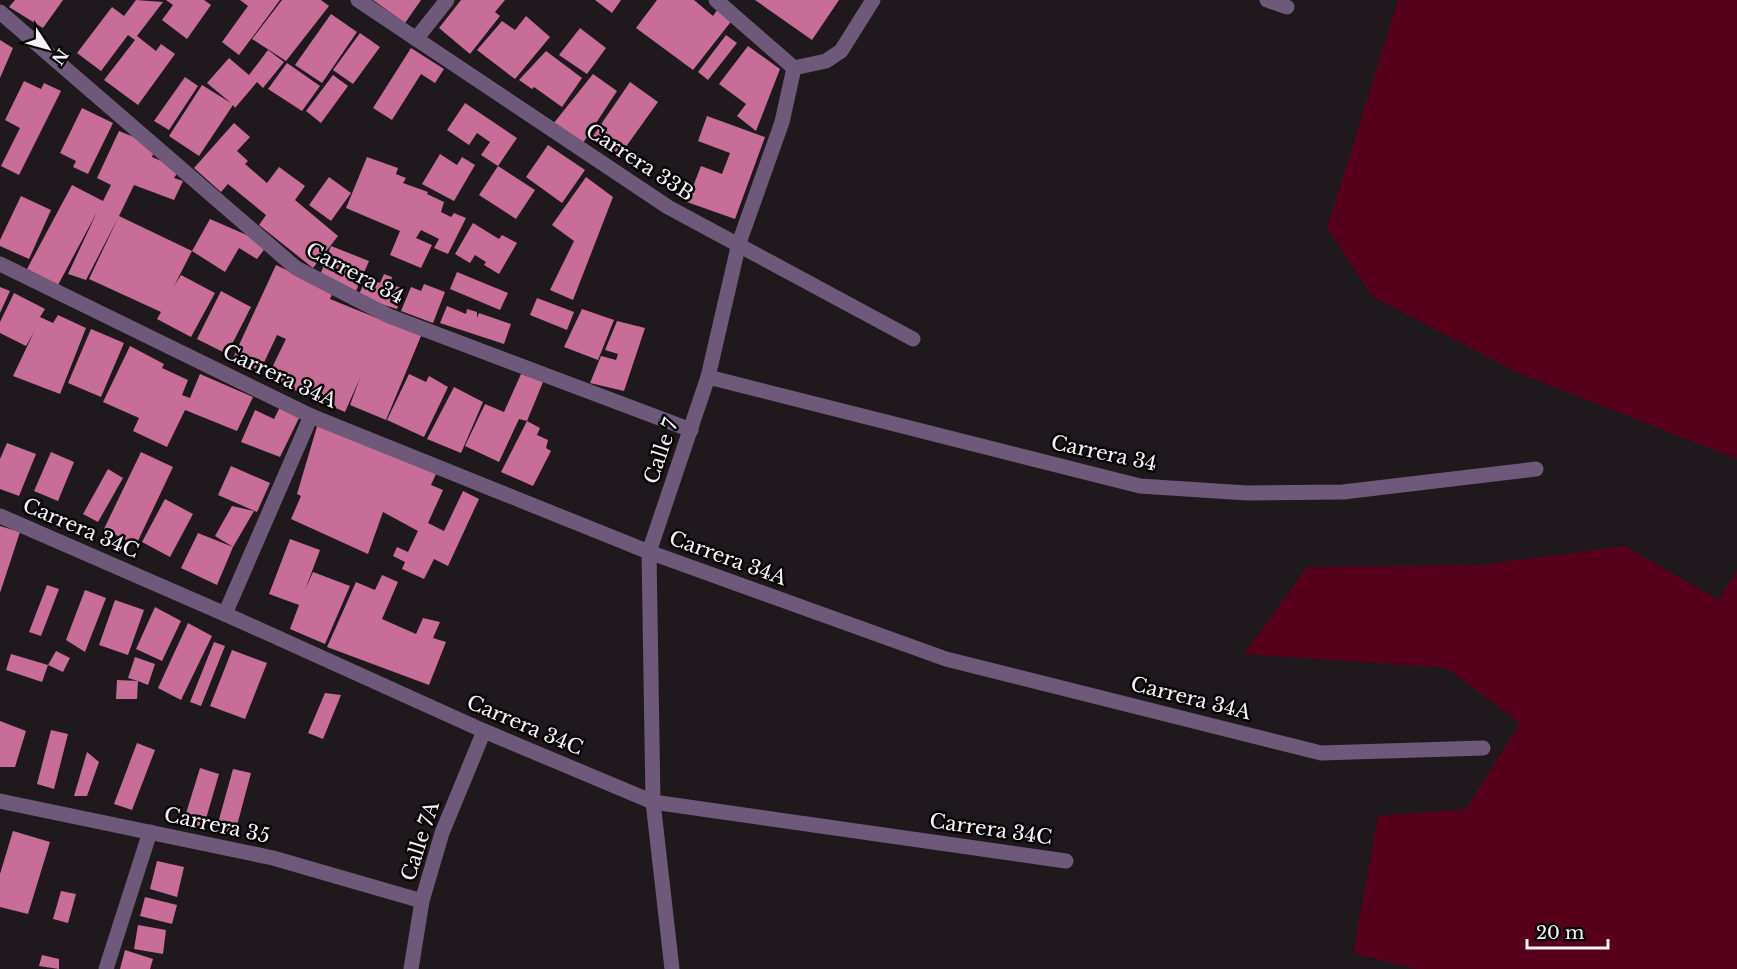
<svg xmlns="http://www.w3.org/2000/svg" width="1737" height="969" font-family="'Libre Baskerville',serif">
  <style>
    .green { fill: #56001c }
    .building { fill: #c86d97 }
    .lines { fill: none; stroke-linecap: round; stroke-linejoin: round }
    .minor { stroke: #6e597a; stroke-width: 15 }
    .labels { text-anchor: middle; stroke-width: 5; stroke-linejoin: round; paint-order: stroke }
    .street-label { font-size: 20px; fill: #f6f2f5; stroke: #070607 }
  </style>
  <rect width="100%" height="100%" fill="#1f191e"/>
  <g class="green">
    <path d="M1398,0H1737V459L1518,373L1372,296L1327,228Z"/>
    <path d="M1625,546L1719,600L1737,570V969H1416L1353,953L1378,816L1466,809L1520,723L1447,668L1244,654L1307,567L1479,565Z"/>
  </g>
  <g class="building">
    <path d="M15,0H63L43,28L9,7Z"/>
    <path d="M136,0L163,2L137,36L156,51L161,44L175,54L138,105L104,80L135,40L128,35L101,71L77,53L112,7L124,16Z"/>
    <path d="M166,0H204L211,5L187,39L162,20L173,5Z"/>
    <path d="M240,0H280L239,55L222,42L248,6Z"/>
    <path d="M282,0H321L329,6L286,61L252,39Z"/>
    <path d="M373,0H421L405,23Z"/>
    <path d="M461,0H505L495,12L500,16L470,54L439,28Z"/>
    <path d="M595,0H621L612,13Z"/>
    <path d="M657,0H694L713,16L719,7L733,19L693,70L636,28Z"/>
    <path d="M755,0H839L812,40Z"/>
    <path d="M331,14L357,32L322,83L295,65Z"/>
    <path d="M526,16L550,37L515,79L477,50L502,21L515,30Z"/>
    <path d="M580,28L606,48L587,74L559,55Z"/>
    <path d="M360,33L380,47L353,84L333,70Z"/>
    <path d="M726,35L737,43L708,80L698,72Z"/>
    <path d="M0,40L13,48L0,78Z"/>
    <path d="M748,46L780,69L756,131L737,116L746,104L719,84Z"/>
    <path d="M411,48L444,69L435,83L421,74L392,120L373,108Z"/>
    <path d="M268,50L284,62L263,88L257,82L235,108L233,105L199,156L169,136L202,85L231,103L207,83L229,58L249,75Z"/>
    <path d="M546,51L582,78L562,107L534,87L532,89L519,80Z"/>
    <path d="M287,63L320,86L302,111L268,89Z"/>
    <path d="M593,74L617,91L583,143L553,124Z"/>
    <path d="M333,75L348,86L321,123L306,111Z"/>
    <path d="M185,77L198,86L169,130L154,121Z"/>
    <path d="M24,81L41,89L44,83L61,91L19,175L1,166L20,128L5,120Z"/>
    <path d="M630,82L658,102L620,155L593,136Z"/>
    <path d="M465,103L517,138L498,166L481,155L490,142L477,133L469,145L447,130Z"/>
    <path d="M82,108L113,123L88,174L73,167L76,161L60,153Z"/>
    <path d="M707,116L765,137L735,219L687,202L701,166L722,174L730,153L698,141Z"/>
    <path d="M234,123L250,137L237,151L248,161L245,164L267,183L279,167L305,186L295,200L338,236L313,268L259,225L266,215L228,184L221,192L194,168Z"/>
    <path d="M119,131L156,146L152,157L180,169L174,178L183,181L174,200L134,185L119,216L192,251L174,286L181,275L215,293L191,337L157,319L161,312L89,279L118,218L86,280L68,274L97,212L58,285L27,269L72,185L103,201L111,185L97,178Z"/>
    <path d="M548,145L585,170L562,203L526,177Z"/>
    <path d="M440,154L457,165L462,157L475,165L454,201L422,184Z"/>
    <path d="M367,157L398,168L396,174L406,178L403,183L428,192L427,194L444,202L441,212L451,217L454,213L466,218L448,254L434,248L439,239L421,230L416,238L432,245L421,268L390,255L400,231L346,208Z"/>
    <path d="M498,166L535,190L516,219L479,195Z"/>
    <path d="M329,177L351,193L331,221L309,205Z"/>
    <path d="M586,177L613,197L573,300L550,290L574,241L552,225Z"/>
    <path d="M21,196L51,210L29,259L0,246V240Z"/>
    <path d="M210,219L249,236L266,247L257,259L239,248L225,272L192,251Z"/>
    <path d="M473,223L499,239L502,235L517,243L499,274L484,265L486,262L475,255L470,263L455,254Z"/>
    <path d="M331,246L369,261L356,291L319,278Z"/>
    <path d="M276,265L333,292L330,299L421,336L386,420L350,405L360,378L345,412L267,378L286,339L277,335L260,371L233,358Z"/>
    <path d="M457,272L508,293L500,310L450,289Z"/>
    <path d="M384,274L392,277L390,284L404,289L397,309L358,297L366,278L380,283Z"/>
    <path d="M424,284L445,292L433,323L401,311L411,287L421,291Z"/>
    <path d="M0,287L10,291L0,313Z"/>
    <path d="M221,291L251,307L227,354L197,339Z"/>
    <path d="M14,293L45,309L40,317L53,323L58,315L86,328L60,394L13,376L34,332L26,346L0,333V322Z"/>
    <path d="M537,298L574,312L567,330L530,315Z"/>
    <path d="M447,306L466,314L467,309L477,312V318L479,313L511,324L504,344L440,323Z"/>
    <path d="M582,309L614,320L598,360L564,347Z"/>
    <path d="M617,321L645,328L624,391L590,383L601,356L616,360L618,354L605,350Z"/>
    <path d="M91,329L124,343L101,397L68,383Z"/>
    <path d="M130,346L164,364L162,368L188,380L182,395L190,398L200,374L253,397L237,431L185,410L167,447L133,431L139,418L103,402Z"/>
    <path d="M409,374L426,382L429,376L448,387L424,437L387,420Z"/>
    <path d="M521,374L543,382L527,421L519,419L499,462L465,446L485,404L504,412Z"/>
    <path d="M454,387L483,402L461,453L427,439Z"/>
    <path d="M280,407L300,416L280,457L241,442L255,410L274,419Z"/>
    <path d="M527,421L540,428L537,435L548,440L546,448L551,451L533,486L501,472Z"/>
    <path d="M318,423L436,474L431,485L443,490L428,523L444,531L463,491L479,499L448,566L434,559L424,579L402,569L405,562L393,556L397,547L408,552L418,531L383,512L368,554L291,519L301,496L297,494Z"/>
    <path d="M7,443L36,454L19,496L0,489V459Z"/>
    <path d="M51,452L74,462L58,501L34,491Z"/>
    <path d="M141,452L173,467L136,545L104,529Z"/>
    <path d="M231,466L270,483L257,512L218,495Z"/>
    <path d="M108,469L123,478L98,522L83,514Z"/>
    <path d="M165,499L193,514L170,557L142,542Z"/>
    <path d="M232,506L254,511L233,547L217,585L181,568L198,533L233,547L215,536Z"/>
    <path d="M0,526L20,532L0,593Z"/>
    <path d="M290,539L320,550L305,590L313,572L350,586L325,644L290,629L299,605L269,594Z"/>
    <path d="M382,575L398,582L382,619L416,634L423,618L440,622L433,638L446,642L429,685L327,647L356,582L375,590Z"/>
    <path d="M47,585L59,589L41,636L29,632Z"/>
    <path d="M85,590L106,598L85,652L66,640Z"/>
    <path d="M115,600L144,610L128,655L99,645Z"/>
    <path d="M155,607L181,621L162,661L136,649Z"/>
    <path d="M188,623L212,636L181,700L158,688Z"/>
    <path d="M214,642L225,646L201,706L190,702Z"/>
    <path d="M232,650L267,663L245,719L210,706Z"/>
    <path d="M56,651L70,658L63,672L48,665Z"/>
    <path d="M11,654L48,665L42,682L6,670Z"/>
    <path d="M135,657L155,664L148,685L138,681L137,699H116L117,680L138,681L128,678Z"/>
    <path d="M325,693L341,695L323,739L308,733Z"/>
    <path d="M0,721L26,731L15,767H0Z"/>
    <path d="M51,730L68,734L54,789L37,784Z"/>
    <path d="M137,743L155,750L132,810L114,804Z"/>
    <path d="M87,752L99,762L87,796H74Z"/>
    <path d="M200,768L219,774L203,829L183,823Z"/>
    <path d="M233,769L251,773L235,833L215,834Z"/>
    <path d="M13,831L50,842L28,914L0,907V874Z"/>
    <path d="M157,861L184,867L177,897L150,889Z"/>
    <path d="M61,891L76,894L68,923L53,919Z"/>
    <path d="M145,897L177,905L172,924L140,916Z"/>
    <path d="M138,925L166,930L163,954L134,949Z"/>
    <path d="M125,950L153,959L150,969H120Z"/>
    <path d="M42,955L59,959V969L39,966Z"/>
  </g>
  <g class="lines">
    <g class="minor">
      <path d="M358,0L668,207L913,339"/>
      <path d="M716,0L794,68"/>
      <path d="M1267,0L1287,7"/>
      <path d="M0,12L296,268L389,316L691,430"/>
      <path d="M416,39L447,0"/>
      <path d="M0,264L311,416L649,552L946,659L1321,753L1483,748"/>
      <path d="M708,377L1140,486L1247,493L1343,492L1536,469"/>
      <path d="M0,516L225,614L484,731L653,802L1066,861"/>
      <path d="M225,614L311,416"/>
      <path d="M0,801L273,858L422,901"/>
      <path d="M106,969L150,832"/>
      <path d="M411,969L422,901L442,833L484,731"/>
      <path d="M672,969L653,802L649,552L708,377L739,243L782,122L794,68L826,61L841,51L873,0"/>
    </g>
  </g>
  <g class="labels">
    <g class="street-label">
      <text transform="translate(640 162) rotate(33)" y="7">Carrera 33B</text>
      <text transform="translate(355 273) rotate(28)" y="7">Carrera 34</text>
      <text transform="translate(280 376) rotate(25)" y="7">Carrera 34A</text>
      <text transform="translate(661 451) rotate(-71)" y="7">Calle 7</text>
      <text transform="translate(1104 453) rotate(12)" y="7">Carrera 34</text>
      <text transform="translate(81 528) rotate(23)" y="7">Carrera 34C</text>
      <text transform="translate(728 558) rotate(20)" y="7">Carrera 34A</text>
      <text transform="translate(1191 698) rotate(14)" y="7">Carrera 34A</text>
      <text transform="translate(525 725) rotate(23)" y="7">Carrera 34C</text>
      <text transform="translate(217 825) rotate(12)" y="7">Carrera 35</text>
      <text transform="translate(991 829) rotate(8)" y="7">Carrera 34C</text>
      <text transform="translate(420 841) rotate(-72)" y="7">Calle 7A</text>
    </g>
  </g>
  <g transform="translate(48 48) rotate(126)" stroke="#070607" stroke-width="4.5" paint-order="stroke">
  <path d="M0-4.5L10 22L0 15L-10 22Z" fill="#f6f2f5"/>
  <text y="-9" font-size="16" font-weight="bold" text-anchor="middle" fill="#f6f2f5">N</text>
  </g>
  <path d="M1527 939v9h81v-9" fill="none" stroke="#f6f2f5" stroke-width="3"/>
  <text x="1536" y="939" font-size="18" fill="#f6f2f5" stroke="#070607" stroke-width="4.5" paint-order="stroke">20 m</text>
</svg>
